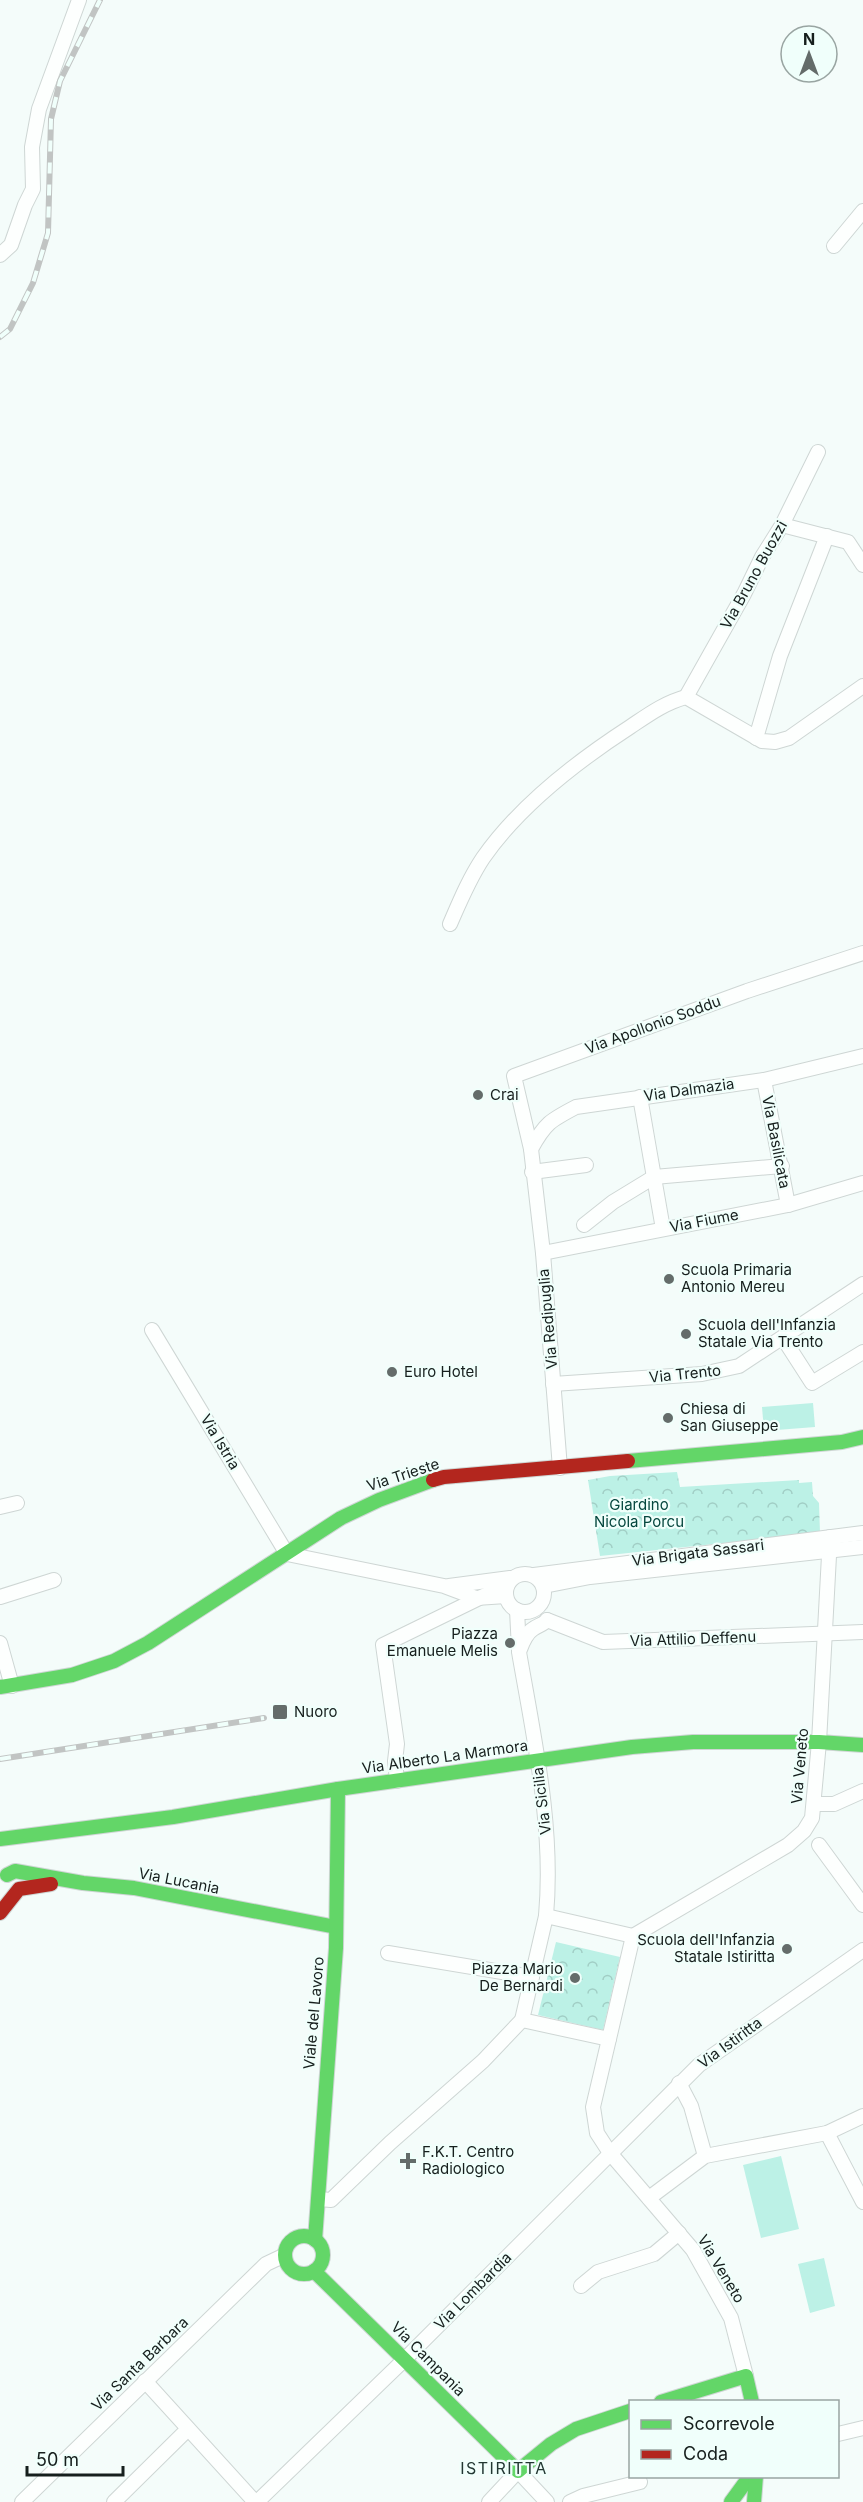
<svg xmlns="http://www.w3.org/2000/svg" width="863" height="2502" font-family="Inter,sans-serif">
  <style>
    .park { fill: url(#park-crowns) }
    .garden { fill: #bcf1e6 }
    .lines { fill: none; stroke-linecap: round; stroke-linejoin: round }
    .street-casing { stroke: #ced6d4; stroke-width: 16 }
    .fast-casing { stroke: #ced6d4; stroke-width: 16 }
    .jam-casing { stroke: #ced6d4; stroke-width: 16 }
    .street { stroke: #fdfffe; stroke-width: 14 }
    .fast { stroke: #63d668; stroke-width: 14 }
    .jam { stroke: #b3261e; stroke-width: 14 }
    .rail-casing { stroke: #c1c4c3; stroke-width: 6 }
    .rail { stroke: #f0fffb; stroke-width: 4; stroke-dasharray: 11; stroke-linecap: butt }
    .poi-dot { fill: #646c6a; stroke: #f0fffb; stroke-width: 2 }
    .labels { text-anchor: middle; stroke-width: 4.5; stroke-linejoin: round; paint-order: stroke }
    .street-label { font-size: 15px; fill: #161f1d; stroke: #f0fffb }
    .poi-label { font-size: 15px; fill: #161f1d; stroke: #f0fffb; text-anchor: start }
    .park-label { font-size: 15px; fill: #05473e; stroke: #f0fffb }
    .neighbourhood-label { font-size: 16px; letter-spacing: 1.5px; fill: #223732; stroke: #f0fffb }
  </style>
  <defs>
    <pattern id="park-crowns" width="20" height="18" patternUnits="userSpaceOnUse" patternTransform="scale(1.5)"><rect width="20" height="18" fill="#bcf1e6"/><path d="M2 6a3 3 0 1 1 6 0M12 15a3 3 0 1 1 6 0" fill="none" stroke="#a1cec5"/></pattern>
  </defs>
  <rect width="100%" height="100%" fill="#f4fcfa"/>
  <g class="park">
    <path d="M677,1472L680,1487L799,1480V1483L812,1482L813,1496L819,1503L820,1533L600,1556L588,1480L610,1476Z"/>
    <path d="M556,1942L620,1957L603,2030L538,2015Z"/>
  </g>
  <g class="garden">
    <path d="M813,1403L815,1427L764,1431L762,1407Z"/>
    <path d="M781,2156L799,2229L761,2238L743,2165Z"/>
    <path d="M824,2258L835,2306L810,2313L798,2264Z"/>
  </g>
  <g class="lines">
    <defs>
      <g id="street">
        <path d="M834,246L863,211"/>
        <path d="M0,255L11,245L25,205L33,189L32,147L39,109L79,0"/>
        <path d="M782,525L848,542L863,565"/>
        <path d="M686,697L744,594L762,557L782,525L818,452"/>
        <path d="M756,738L780,656L827,536"/>
        <path d="M450,924C460,901 469,879 483,858C520,805 576,762 630,727C648,715 664,703 686,697L762,741L775,742L789,738L863,686"/>
        <path d="M764,1080L788,1205"/>
        <path d="M640,1097L663,1229"/>
        <path d="M531,1149C545,1123 551,1120 576,1107L764,1080L863,1056"/>
        <path d="M532,1172L586,1165"/>
        <path d="M584,1225L613,1202L654,1177L782,1166"/>
        <path d="M543,1253L788,1205L863,1183"/>
        <path d="M152,1330L287,1554L444,1586L476,1598L506,1596"/>
        <path d="M783,1338L812,1383L863,1352"/>
        <path d="M553,1384L702,1374L739,1366L863,1284"/>
        <path d="M560,1468L543,1253L531,1149L514,1076L747,991L863,953"/>
        <path d="M0,1507L17,1503"/>
        <circle cx="525" cy="1593" r="19"/>
        <path d="M534,1575L863,1533"/>
        <path d="M449,1586L510,1578"/>
        <path d="M544,1586L590,1577L863,1547"/>
        <path d="M0,1597L54,1580"/>
        <path d="M517,1610L519,1650"/>
        <path d="M547,1620L603,1642L863,1632"/>
        <path d="M0,1643L12,1686"/>
        <path d="M397,1781L395,1761L397,1744L383,1645L508,1584"/>
        <path d="M814,1804H834L863,1791"/>
        <path d="M819,1845L863,1905"/>
        <path d="M546,1916L633,1936L609,2039L522,2020Z"/>
        <path d="M546,1916C554,1827 534,1739 519,1652C522,1644 525,1634 533,1629C538,1625 543,1625 547,1620"/>
        <path d="M633,1936L788,1845L804,1831L812,1818L819,1742L830,1537"/>
        <path d="M388,1953L532,1977"/>
        <path d="M609,2039L593,2107L597,2133L610,2153L693,2250L731,2318L746,2376"/>
        <path d="M679,2083L691,2106L705,2156"/>
        <path d="M827,2133L863,2202"/>
        <path d="M649,2198L705,2156L827,2133L863,2116"/>
        <path d="M319,2199L331,2200L390,2143L483,2061L522,2020"/>
        <path d="M581,2286L598,2272L654,2254L679,2233"/>
        <path d="M145,2381L255,2502"/>
        <path d="M838,2434L863,2428"/>
        <path d="M22,2502L266,2264L285,2255"/>
        <path d="M114,2502L188,2429"/>
        <path d="M257,2502L405,2359L699,2065L863,1950"/>
        <path d="M489,2502L518,2471L547,2502"/>
        <path d="M570,2502L583,2496L640,2482"/>
      </g>
      <g id="fast">
        <path d="M628,1461L842,1442L863,1437"/>
        <path d="M0,1687L72,1675L114,1661L148,1643L341,1518L379,1500L433,1480"/>
        <path d="M0,1839L173,1817L338,1789L632,1747L693,1742H819L863,1745"/>
        <path d="M7,1875L15,1871L83,1883L134,1888L336,1927"/>
        <circle cx="304" cy="2255" r="19"/>
        <path d="M315,2240L336,1948L338,1789"/>
        <path d="M314,2271L518,2471L551,2444L576,2429L630,2411"/>
        <path d="M661,2402L746,2376L752,2402"/>
        <path d="M731,2502L750,2476"/>
        <path d="M754,2502L756,2476"/>
      </g>
      <g id="jam">
        <path d="M433,1480L444,1477L628,1461"/>
        <path d="M0,1913L19,1889L51,1884"/>
      </g>
    </defs>
    <use href="#street" class="street-casing"/>
    <use href="#fast" class="fast-casing"/>
    <use href="#jam" class="jam-casing"/>
    <use href="#street" class="street"/>
    <use href="#fast" class="fast"/>
    <use href="#jam" class="jam"/>
    <defs>
      <g id="rail">
        <path d="M0,337L10,329L33,283L48,233L51,119L60,81L100,0"/>
        <path d="M0,1759L264,1718"/>
      </g>
    </defs>
    <use href="#rail" class="rail-casing"/>
    <use href="#rail" class="rail"/>
  </g>
  <g class="poi-dot">
    <circle cx="478" cy="1095" r="6"/>
    <circle cx="669" cy="1279" r="6"/>
    <circle cx="686" cy="1334" r="6"/>
    <circle cx="392" cy="1372" r="6"/>
    <circle cx="668" cy="1418" r="6"/>
    <circle cx="510" cy="1643" r="6"/>
    <rect x="272" y="1704" width="16" height="16" rx="3"/>
    <circle cx="787" cy="1949" r="6"/>
    <circle cx="575" cy="1978" r="6"/>
    <path d="M405 2152h6v6h6v6h-6v6h-6v-6h-6v-6h6z"/>
  </g>
  <g class="labels">
    <g class="street-label">
      <text transform="translate(754 575) rotate(-61)" y="5">Via Bruno Buozzi</text>
      <text transform="translate(653 1025) rotate(-20)" y="5">Via Apollonio Soddu</text>
      <text transform="translate(689 1090) rotate(-8)" y="5">Via Dalmazia</text>
      <text transform="translate(776 1142) rotate(79)" y="5">Via Basilicata</text>
      <text transform="translate(704 1221) rotate(-11)" y="5">Via Fiume</text>
      <text transform="translate(548 1319) rotate(-95)" y="5">Via Redipuglia</text>
      <text transform="translate(685 1374) rotate(-6)" y="5">Via Trento</text>
      <text transform="translate(220 1442) rotate(59)" y="5">Via Istria</text>
      <text transform="translate(403 1475) rotate(-18)" y="5">Via Trieste</text>
      <text transform="translate(698 1553) rotate(-7)" y="5">Via Brigata Sassari</text>
      <text transform="translate(693 1639) rotate(-2)" y="5">Via Attilio Deffenu</text>
      <text transform="translate(445 1757) rotate(-8)" y="5">Via Alberto La Marmora</text>
      <text transform="translate(800 1766) rotate(-85)" y="5">Via Veneto</text>
      <text transform="translate(542 1801) rotate(-97)" y="5">Via Sicilia</text>
      <text transform="translate(179 1881) rotate(11)" y="5">Via Lucania</text>
      <text transform="translate(314 2013) rotate(-85)" y="5">Viale del Lavoro</text>
      <text transform="translate(730 2043) rotate(-36)" y="5">Via Istiritta</text>
      <text transform="translate(721 2269) rotate(59)" y="5">Via Veneto</text>
      <text transform="translate(473 2291) rotate(-45)" y="5">Via Lombardia</text>
      <text transform="translate(428 2359) rotate(45)" y="5">Via Campania</text>
      <text transform="translate(140 2364) rotate(-44)" y="5">Via Santa Barbara</text>
    </g>
    <g class="poi-label">
      <text x="490" y="1100">Crai</text>
      <text x="681" y="1275">Scuola Primaria<tspan x="681" dy="17">Antonio Mereu</tspan></text>
      <text x="698" y="1330">Scuola dell'Infanzia<tspan x="698" dy="17">Statale Via Trento</tspan></text>
      <text x="404" y="1377">Euro Hotel</text>
      <text x="680" y="1414">Chiesa di<tspan x="680" dy="17">San Giuseppe</tspan></text>
      <text x="498" y="1639" text-anchor="end">Piazza<tspan x="498" dy="17">Emanuele Melis</tspan></text>
      <text x="294" y="1717">Nuoro</text>
      <text x="775" y="1945" text-anchor="end">Scuola dell'Infanzia<tspan x="775" dy="17">Statale Istiritta</tspan></text>
      <text x="563" y="1974" text-anchor="end">Piazza Mario<tspan x="563" dy="17">De Bernardi</tspan></text>
      <text x="422" y="2157">F.K.T. Centro<tspan x="422" dy="17">Radiologico</tspan></text>
    </g>
    <g class="park-label">
      <text x="639" y="1510">Giardino<tspan x="639" dy="17">Nicola Porcu</tspan></text>
    </g>
    <g class="neighbourhood-label">
      <text x="504" y="2474">ISTIRITTA</text>
    </g>
  </g>
  <rect x="629" y="2400" width="210" height="78" fill="#f0fffb" stroke="#99a5a2" stroke-width="1.5"/>
  <rect x="641" y="2420" width="30" height="9" fill="#63d668" stroke="#99a5a2" stroke-width="1.5"/>
  <text x="683" y="2430" font-size="18" fill="#161f1d">Scorrevole</text>
  <rect x="641" y="2450" width="30" height="9" fill="#b3261e" stroke="#99a5a2" stroke-width="1.5"/>
  <text x="683" y="2460" font-size="18" fill="#161f1d">Coda</text>
  <g transform="translate(809 54)"><circle r="28" fill="#f0fffb" stroke="#99a5a2" stroke-width="1.5"/>
  <path d="M0-4.5L10 22L0 15L-10 22Z" fill="#646c6a"/>
  <text y="-9" font-size="16" font-weight="bold" text-anchor="middle" fill="#161f1d">N</text>
  </g>
  <path d="M27 2466v9h96v-9" fill="none" stroke="#161f1d" stroke-width="3"/>
  <text x="36" y="2466" font-size="18" fill="#161f1d" stroke="#f0fffb" stroke-width="4.5" paint-order="stroke">50 m</text>
</svg>
